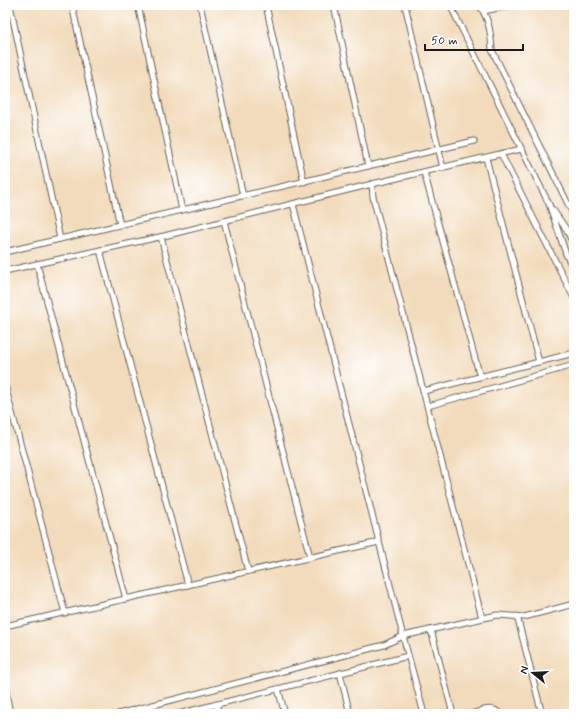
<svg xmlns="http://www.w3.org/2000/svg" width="579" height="719" font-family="Mynerve,sans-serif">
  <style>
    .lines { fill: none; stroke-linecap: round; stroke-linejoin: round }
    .service-casing { stroke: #675f54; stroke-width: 7 }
    .service { stroke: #fff; stroke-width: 5 }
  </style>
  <rect width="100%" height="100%" fill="#fff"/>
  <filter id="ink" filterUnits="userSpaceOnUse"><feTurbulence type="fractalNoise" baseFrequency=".025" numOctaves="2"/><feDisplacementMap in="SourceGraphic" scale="8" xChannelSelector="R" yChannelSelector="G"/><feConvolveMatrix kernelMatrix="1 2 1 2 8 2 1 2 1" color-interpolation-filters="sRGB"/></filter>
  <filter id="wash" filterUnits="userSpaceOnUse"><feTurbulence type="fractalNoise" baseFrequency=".012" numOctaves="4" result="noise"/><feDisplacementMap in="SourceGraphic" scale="16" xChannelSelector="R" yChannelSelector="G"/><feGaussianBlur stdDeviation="0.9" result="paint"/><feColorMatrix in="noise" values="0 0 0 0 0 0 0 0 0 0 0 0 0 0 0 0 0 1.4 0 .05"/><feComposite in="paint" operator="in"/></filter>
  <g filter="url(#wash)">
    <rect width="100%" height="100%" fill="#f2dbbc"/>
  </g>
  <g filter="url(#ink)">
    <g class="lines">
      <defs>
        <g id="service">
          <path d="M10,5L60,239"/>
          <path d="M72,5L120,225"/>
          <path d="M138,5L182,210"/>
          <path d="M200,5L243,196"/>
          <path d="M266,5L304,182"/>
          <path d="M334,5L368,166"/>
          <path d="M405,5L443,168"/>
          <path d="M450,5L549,204L566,254L574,270"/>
          <path d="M479,5C489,18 491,34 492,50L574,216"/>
          <path d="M571,5L574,17"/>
          <path d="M484,11L512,5"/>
          <path d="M501,154L574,298"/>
          <path d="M486,158L539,362"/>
          <path d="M424,172L480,377"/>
          <path d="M372,184L373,197L482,618"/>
          <path d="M293,204L403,636L424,714"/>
          <path d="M553,210L566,229L574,245"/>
          <path d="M224,221L310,557"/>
          <path d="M161,237L248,571"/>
          <path d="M100,250L188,585"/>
          <path d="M5,252L474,141"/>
          <path d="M37,264L126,599"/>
          <path d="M5,271L164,236L372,184L521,149"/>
          <path d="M5,386L65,613"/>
          <path d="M424,391L574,353"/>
          <path d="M428,406L574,365"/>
          <path d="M517,616L542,714"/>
          <path d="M5,626L379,542"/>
          <path d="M431,630L453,714"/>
          <path d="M340,673L350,714"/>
          <path d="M5,686L10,714"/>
          <path d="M278,689L285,714"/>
          <path d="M216,704L219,714"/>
          <path d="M118,714L384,645L403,636L497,615L524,617L574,604"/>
          <path d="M178,714L408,656"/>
          <path d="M471,714C481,711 493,705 500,714"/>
        </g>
      </defs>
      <use href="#service" class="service-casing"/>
      <use href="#service" class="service"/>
    </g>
  </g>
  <rect width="579" height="719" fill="none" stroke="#fff" stroke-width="20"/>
  <g transform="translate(533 673) rotate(288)" stroke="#ffffff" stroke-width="3" paint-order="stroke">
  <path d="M0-3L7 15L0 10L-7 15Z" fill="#1c1c1c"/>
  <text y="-6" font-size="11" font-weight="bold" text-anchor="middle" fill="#1c1c1c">N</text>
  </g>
  <path d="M425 44v6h98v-6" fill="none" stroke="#1c1c1c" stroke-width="2"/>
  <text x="431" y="44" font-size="12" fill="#1c1c1c" stroke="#ffffff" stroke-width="3" paint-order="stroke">50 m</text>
</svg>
